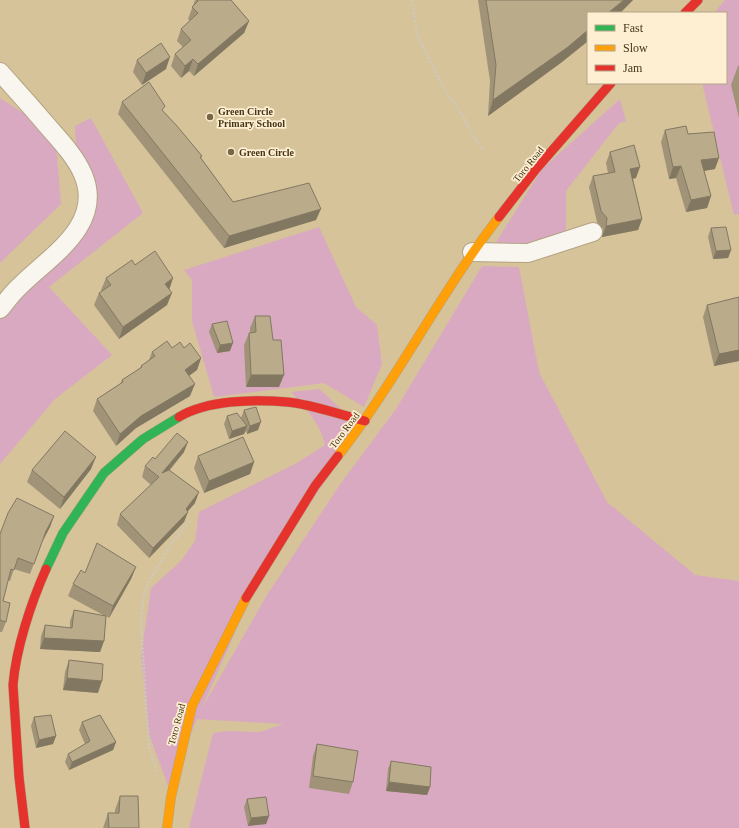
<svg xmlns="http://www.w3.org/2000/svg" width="739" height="828" font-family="'Times New Roman',serif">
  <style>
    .green { fill: #d9a9c1 }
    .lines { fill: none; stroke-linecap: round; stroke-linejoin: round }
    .street-casing { stroke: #b2a382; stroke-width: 20 }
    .fast-casing { stroke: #b2a382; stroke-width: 10 }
    .slow-casing { stroke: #b2a382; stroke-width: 10 }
    .jam-casing { stroke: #b2a382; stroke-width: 10 }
    .path { stroke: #cfc9bd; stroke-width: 2.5; stroke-dasharray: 2 2; stroke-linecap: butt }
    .street { stroke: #f9f6f0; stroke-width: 18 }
    .fast { stroke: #30b455; stroke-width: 9 }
    .slow { stroke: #ff9f0a; stroke-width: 9 }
    .jam { stroke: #e5322d; stroke-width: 9 }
    .wall { fill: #a09378 }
    .shaded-wall { fill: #827861 }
    .building { fill: #baab8b; stroke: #827861 }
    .poi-dot { fill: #776745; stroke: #feefd3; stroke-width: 1.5 }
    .labels { text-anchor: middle; stroke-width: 3.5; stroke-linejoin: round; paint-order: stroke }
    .poi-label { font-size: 10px; font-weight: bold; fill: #443517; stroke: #feefd3; text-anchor: start }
    .street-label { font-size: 10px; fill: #443517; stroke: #feefd3 }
  </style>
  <rect width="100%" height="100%" fill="#d6c39a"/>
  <g class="green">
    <path d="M725,0H739V214L734,215L702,83H726V13H714Z"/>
    <path d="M0,98L48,129L56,144L61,204L0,263Z"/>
    <path d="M620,99L626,121L619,123L566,191V243L488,255L542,169Z"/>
    <path d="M91,118L143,213L49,287L112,355L55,399L0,464V297L80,217L75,126Z"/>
    <path d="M319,227L356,307L377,325L382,364L364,407L324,383L214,397L192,321V280L184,270Z"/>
    <path d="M482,266L519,267L539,372L607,502L695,575L739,581V828H189L213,733L227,731L260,732L283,724L196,719L267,595L341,483L396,409Z"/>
    <path d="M320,389L360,428L254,589L168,786L149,734L141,656L151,588L181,561L195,541L199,512L297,463L325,445C320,423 306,409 291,392Z"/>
  </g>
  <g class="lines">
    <defs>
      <g id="street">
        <path d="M0,72C15,89 30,105 44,122C71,153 105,185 78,228C64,250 38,268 20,286C12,293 6,302 0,309"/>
        <path d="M472,252L528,253L593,232"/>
      </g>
      <path id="fast" d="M46,569L63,533L104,473L143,439L179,417"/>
      <g id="slow">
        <path d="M338,456C397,380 440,293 499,217"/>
        <path d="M167,828L171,797L192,706L246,598"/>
      </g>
      <g id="jam">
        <path d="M685,13L698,0"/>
        <path d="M499,217L536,169L611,83"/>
        <path d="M179,417C207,400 254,399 287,402C311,404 341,415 365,421"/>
        <path d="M246,598L315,486L338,456"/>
        <path d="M25,828L19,777L13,685C16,648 31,603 46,569"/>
      </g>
    </defs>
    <use href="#street" class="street-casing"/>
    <use href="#fast" class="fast-casing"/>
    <use href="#slow" class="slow-casing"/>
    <use href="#jam" class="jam-casing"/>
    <g class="path">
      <path d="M412,0L418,37L442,85L463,116L470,131L483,150"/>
      <path d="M157,772L149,747L141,624L143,599L148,584L171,544L191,520"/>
    </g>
    <use href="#street" class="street"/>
    <use href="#fast" class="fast"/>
    <use href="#slow" class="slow"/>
    <use href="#jam" class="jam"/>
  </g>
  <g class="wall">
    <path d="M195,0H231L249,21L244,33L194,76L189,71L181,78L171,66L175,54L183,47L177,41L181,29L190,21L188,19Z"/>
    <path d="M478,0H633L620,13H588V41L562,62L488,116L490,81Z"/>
    <path d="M137,60L166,69L142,85L133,72Z"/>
    <path d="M739,65V118L731,85L738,66Z"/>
    <path d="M122,102L163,112L202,156L201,158L233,202L316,220L224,248L118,114Z"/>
    <path d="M665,130L688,134L715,169L704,171L711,196L707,208L686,212L676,178L669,179L661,142Z"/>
    <path d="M610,152L636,178L633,179L642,219L638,230L602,237L603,229L597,222L589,187L593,176L608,173L606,163Z"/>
    <path d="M711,228L731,250L728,258L713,259L708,237Z"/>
    <path d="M135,265L173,278L169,290L167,305L119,339L94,305L99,293L102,291L101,290L106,278Z"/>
    <path d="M739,297V361L714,366L703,317L707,305Z"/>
    <path d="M255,316L279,387H246L244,345L249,333H250V328Z"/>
    <path d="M212,324L230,351L217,353L209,332Z"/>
    <path d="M172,348H184L201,358L197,370L189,376L190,396L136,428L116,446L93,411L97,399L120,384L122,380L140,368L141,366L149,360L152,352Z"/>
    <path d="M244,410L258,430L247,434L246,431L244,434L229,439L224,424L227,416L241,418Z"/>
    <path d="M184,452L170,470L195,503L188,511L184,522L149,558L117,525L120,514L151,485L142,477L145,466L155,459Z"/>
    <path d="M198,456L254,462L250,474L204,493L194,468Z"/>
    <path d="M91,469L60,509L27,482L32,470Z"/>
    <path d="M54,516L50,527L42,542L30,574L14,569L10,581L8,580L3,601L6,622L2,632H0V534Z"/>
    <path d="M136,567L131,579L109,618L106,616L104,641L100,652L40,649L41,636L45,625L70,628V621L74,610L105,616L68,596L73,584L85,573Z"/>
    <path d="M69,660L98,693L63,690L65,672Z"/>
    <path d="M34,717L56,736L53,744L36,748L31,726Z"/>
    <path d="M82,722L116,742L113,750L69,770L65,762L68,754L85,744L79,730Z"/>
    <path d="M317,744L353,782L349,794L309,788L313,756Z"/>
    <path d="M391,761L430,787L427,795L386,791L388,769Z"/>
    <path d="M120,796L139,828H103L108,813H115V810Z"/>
    <path d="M247,799L269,816L266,824L248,826L244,807Z"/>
  </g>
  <g class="shaded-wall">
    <path d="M624,0H633L620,13H608Z"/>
    <path d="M249,21L244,33L194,76L198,64Z"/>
    <path d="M588,30V41L562,62L488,116L493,100Z"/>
    <path d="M170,57L166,69L142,85L146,73Z"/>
    <path d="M193,59L189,71L181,78L185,66Z"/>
    <path d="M719,158L715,169L697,172L701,160Z"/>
    <path d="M681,166L676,178L669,179L673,167Z"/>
    <path d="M640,167L636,178L626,180L630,169Z"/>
    <path d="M711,196L707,208L686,212L691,200Z"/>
    <path d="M321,209L316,220L224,248L229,236Z"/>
    <path d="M642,219L638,230L602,237L606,226Z"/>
    <path d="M731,250L728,258L713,259L716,251Z"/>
    <path d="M173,278L169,290L165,284Z"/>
    <path d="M172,293L167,305L119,339L123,327Z"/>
    <path d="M233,343L230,351L217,353L220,345Z"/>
    <path d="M739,350V361L714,366L719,354Z"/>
    <path d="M201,358L197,370L180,382L185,370Z"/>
    <path d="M251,375H284L279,387H246Z"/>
    <path d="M195,384L190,396L136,428L116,446L120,434L141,416Z"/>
    <path d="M261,422L258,430L247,434L250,426Z"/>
    <path d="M247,426L244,434L229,439L232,431Z"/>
    <path d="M188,442L184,452L158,483L162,473Z"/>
    <path d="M96,457L91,469L60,509L64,497Z"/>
    <path d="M254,462L250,474L204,493L209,481Z"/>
    <path d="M199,492L195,503L187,512H188L184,522L149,558L153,548L186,509Z"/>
    <path d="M54,516L50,527L42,542L30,574L46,531Z"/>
    <path d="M136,567L131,579L109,618L113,606Z"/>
    <path d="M44,638L104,641L100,652L40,649Z"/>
    <path d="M67,678L102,681L98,693L63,690Z"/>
    <path d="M56,736L53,744L36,748L39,740Z"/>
    <path d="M116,742L113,750L69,770L72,762Z"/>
    <path d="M389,782L430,787L427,795L386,791Z"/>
    <path d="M269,816L266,824L248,826L251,818Z"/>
  </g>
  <g class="building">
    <path d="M197,0H231L249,21L198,64L193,59L185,66L175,54L191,40L181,29L198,13L192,7L198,1Z"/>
    <path d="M486,0H624L608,13H588V30L568,47L493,100L496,65Z"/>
    <path d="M161,43L170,57L146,73L137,60Z"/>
    <path d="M149,82L165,106L162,110L177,126L202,156L200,157L233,202L309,183L321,209L229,236L122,102Z"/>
    <path d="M686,126L688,134L714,132L719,158L701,160L711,196L691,200L681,166L673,167L665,130Z"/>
    <path d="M634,145L640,167L630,169L642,219L606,226L607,218L601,211L593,176L615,172L610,152Z"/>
    <path d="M726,227L731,250L716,251L711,228Z"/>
    <path d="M155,251L173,278L165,284L172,293L123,327L99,293L111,285L106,278L132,260L135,265Z"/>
    <path d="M739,297V350L719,354L707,305Z"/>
    <path d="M255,316H270L273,340H281L284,375H251L249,333L256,332Z"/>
    <path d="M227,321L233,343L220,345L212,324Z"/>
    <path d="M167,341L172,348L180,342L184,348L190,343L201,358L185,370L195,384L141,416L120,434L97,399L123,382L122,380L142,367L141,366L155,356L152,352Z"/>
    <path d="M256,407L261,422L250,426L244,410Z"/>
    <path d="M237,413L247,426L232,431L227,416Z"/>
    <path d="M65,431L96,457L64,497L32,470Z"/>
    <path d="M177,433L188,442L162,473L169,470L199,492L186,509L188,512L153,548L120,514L159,477L145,466L153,457L155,459Z"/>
    <path d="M243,437L254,462L209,481L198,456Z"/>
    <path d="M17,498L54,516L46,531L34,564L18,558L14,570L11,569L3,601L10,603L6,622L0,620V534L8,513Z"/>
    <path d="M97,543L136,567L113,606L73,584L81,570L85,573Z"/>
    <path d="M74,610L106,616L104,641L44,638L45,625L72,628Z"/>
    <path d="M69,660L103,664L102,681L67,678Z"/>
    <path d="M51,715L56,736L39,740L34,717Z"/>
    <path d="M100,715L116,742L72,762L68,754L90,741L82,722Z"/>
    <path d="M317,744L358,751L353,782L313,776Z"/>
    <path d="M391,761L431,767L430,787L389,782Z"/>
    <path d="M120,796H138L139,828H109L108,813H119Z"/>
    <path d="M266,797L269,816L251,818L247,799Z"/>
  </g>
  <g class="poi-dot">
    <circle cx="210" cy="117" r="4"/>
    <circle cx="231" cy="152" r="4"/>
  </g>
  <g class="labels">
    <g class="poi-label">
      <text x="218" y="115">Green Circle<tspan x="218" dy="12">Primary School</tspan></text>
      <text x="239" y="156">Green Circle</text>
    </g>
    <g class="street-label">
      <text transform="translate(528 164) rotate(-51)" y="4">Toro Road</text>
      <text transform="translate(344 430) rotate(-53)" y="4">Toro Road</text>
      <text transform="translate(176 724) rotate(-75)" y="4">Toro Road</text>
    </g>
  </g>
  <rect x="587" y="12" width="140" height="72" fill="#feefd3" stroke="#b4a588"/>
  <rect x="595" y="25" width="20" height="6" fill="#30b455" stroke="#b4a588"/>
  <text x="623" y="32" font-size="12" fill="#443517">Fast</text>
  <rect x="595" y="45" width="20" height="6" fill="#ff9f0a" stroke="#b4a588"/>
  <text x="623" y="52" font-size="12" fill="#443517">Slow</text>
  <rect x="595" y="65" width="20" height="6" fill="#e5322d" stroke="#b4a588"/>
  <text x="623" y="72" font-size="12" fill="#443517">Jam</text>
</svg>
